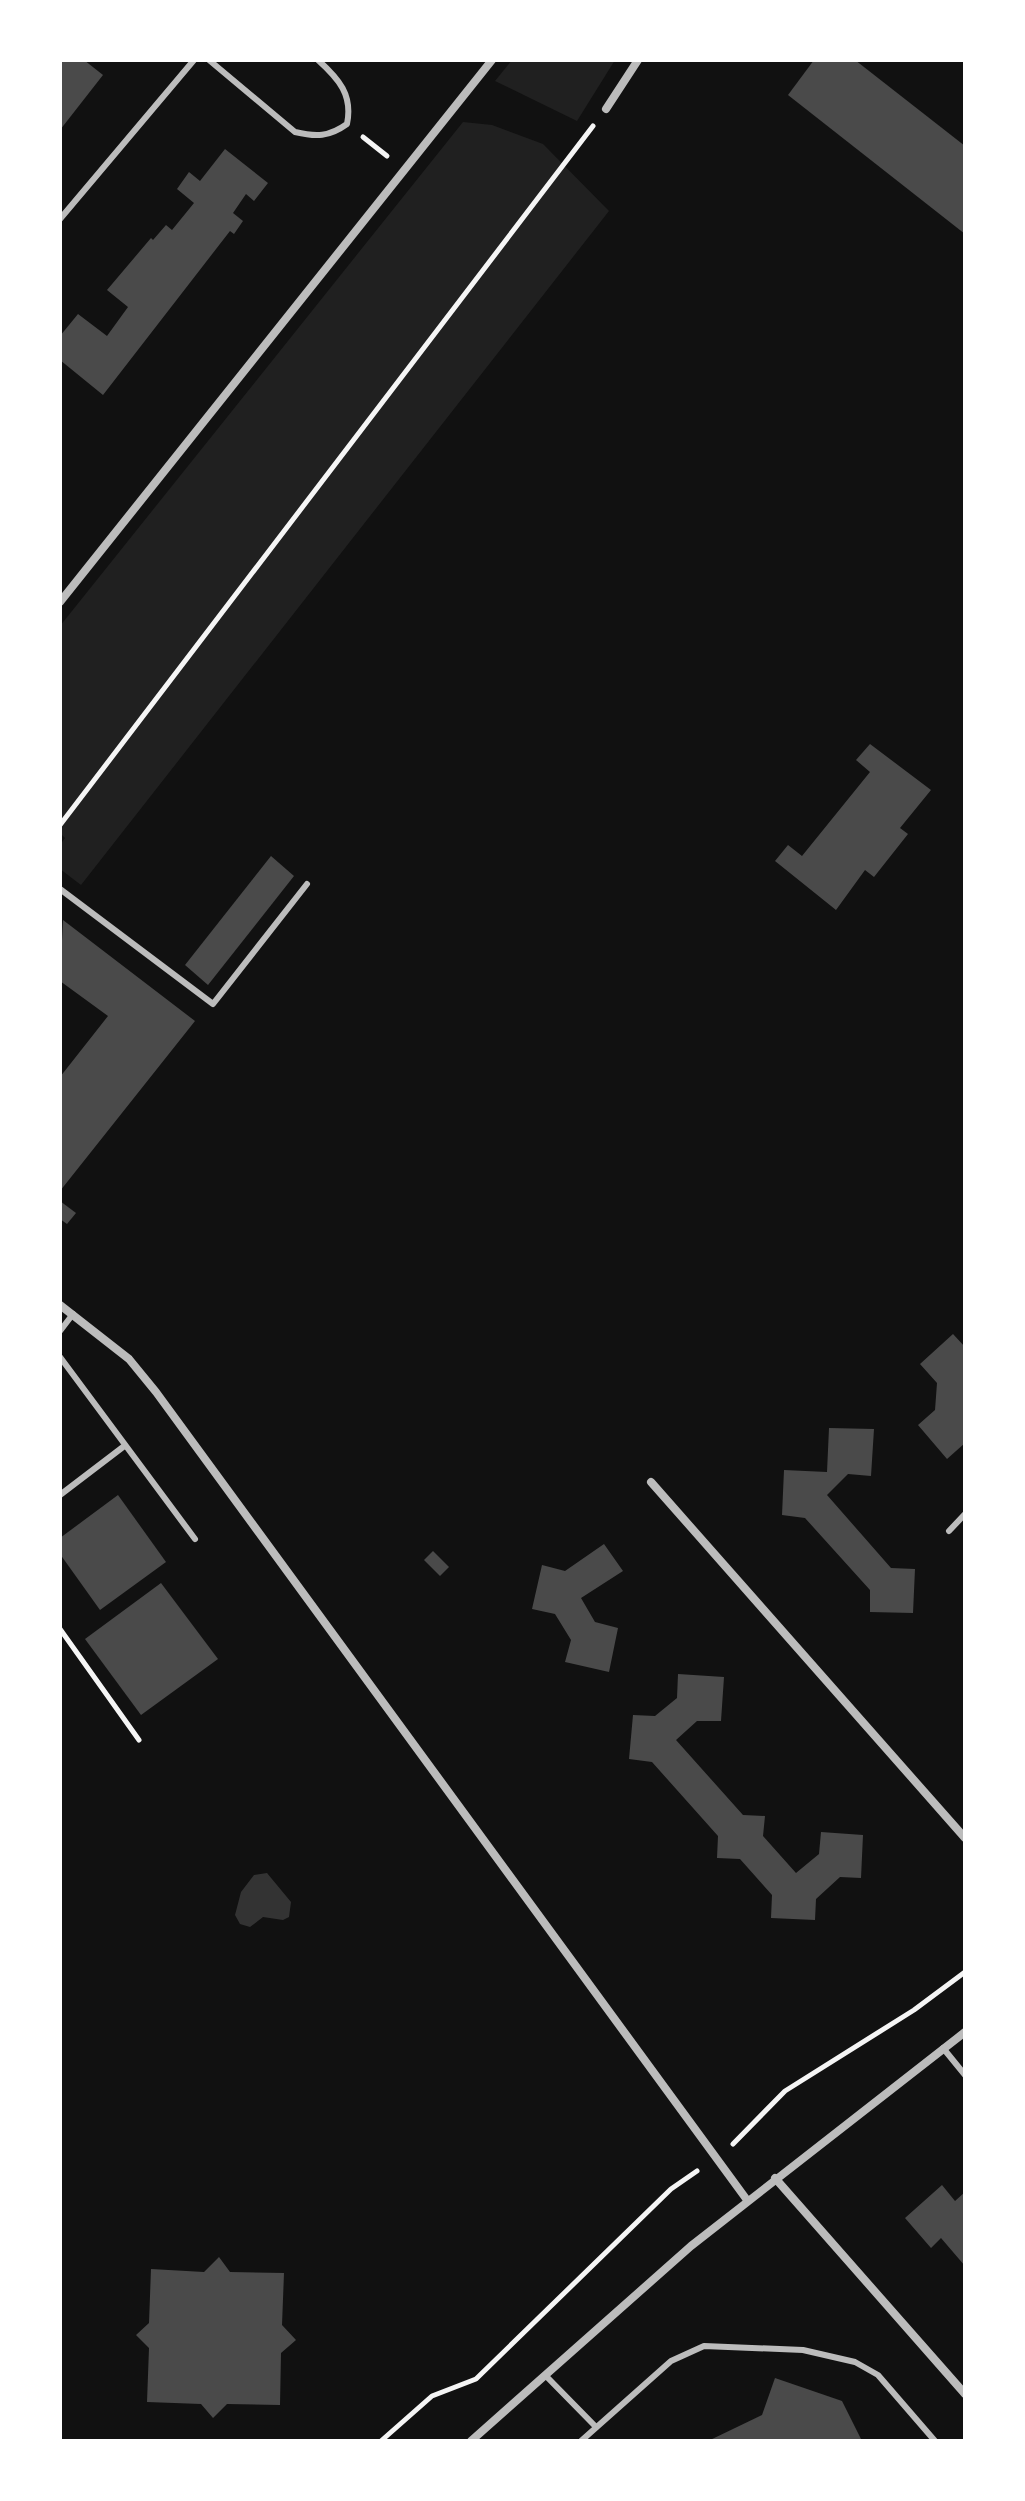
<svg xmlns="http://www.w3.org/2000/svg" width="1025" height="2501" font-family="'Noto Sans',sans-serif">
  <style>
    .green { fill: #202020 }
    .water { fill: #333 }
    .building { fill: #4a4a4a }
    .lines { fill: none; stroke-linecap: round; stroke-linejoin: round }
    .path { stroke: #f5f5f5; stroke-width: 5 }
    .service { stroke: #bcbcbc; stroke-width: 6 }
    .minor { stroke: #bcbcbc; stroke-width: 8 }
  </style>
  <rect width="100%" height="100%" fill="#111"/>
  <g class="green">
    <path d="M512,60H615L577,121L495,81Z"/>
    <path d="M463,122L492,125L543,144L609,211L81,885L60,869V845L65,838L60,833V626Z"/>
  </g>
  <path class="water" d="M267,1873L291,1902L289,1917L283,1920L263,1917L250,1927L240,1924L235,1915L241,1892L254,1875Z"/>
  <g class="building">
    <path d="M60,60H84L103,75L60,130Z"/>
    <path d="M814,60H855L965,146V234L788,95Z"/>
    <path d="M225,149L268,183L254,201L246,194L233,213L243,221L234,234L230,231L103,395L60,360V336L78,314L107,336L128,307L107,290L151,238L153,240L166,225L172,230L194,203L177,189L189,172L200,181Z"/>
    <path d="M870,744L931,790L900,828L908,834L874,877L865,870L836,910L775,861L788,845L802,856L870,772L856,760Z"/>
    <path d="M271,856L294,876L208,985L185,965Z"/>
    <path d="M63,920L195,1021L60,1191V1077L108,1016L60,981Z"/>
    <path d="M60,1201L76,1213L67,1224L60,1219Z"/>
    <path d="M953,1334L965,1347V1443L947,1459L918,1425L935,1410L937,1383L920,1364Z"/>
    <path d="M829,1428L874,1429L871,1476L848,1474L827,1495L891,1568L915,1569L913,1613L870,1612V1590L805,1518L782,1515L784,1470L827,1472Z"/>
    <path d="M118,1495L166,1562L100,1610L60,1554V1538Z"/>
    <path d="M604,1544L623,1571L581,1598L595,1622L618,1628L609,1672L565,1662L571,1640L555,1614L532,1609L542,1565L565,1571Z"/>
    <path d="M433,1551L449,1567L440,1576L424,1560Z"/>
    <path d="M161,1583L218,1659L141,1715L85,1639Z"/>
    <path d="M678,1674L724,1677L721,1721H697L676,1740L743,1815L765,1816L763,1836L796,1873L819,1854L821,1832L863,1835L861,1878L840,1877L816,1899L815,1920L771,1918L772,1895L740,1859L717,1858L718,1836L652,1762L629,1759L633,1715L655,1716L677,1698Z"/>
    <path d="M942,2185L955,2201L965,2192V2266L941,2238L931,2248L905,2218Z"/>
    <path d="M219,2257L230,2272L284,2273L282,2325L296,2340L281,2353L280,2405L227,2404L213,2418L201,2404L147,2402L149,2348L136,2335L149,2323L151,2269L204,2272Z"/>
    <path d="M775,2378L842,2401L862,2441H708L762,2415Z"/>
  </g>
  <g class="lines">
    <g class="path">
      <path d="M363,137L387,156"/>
      <path d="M60,825L593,126"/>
      <path d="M60,1629L139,1740"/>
      <path d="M733,2144L785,2091L914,2010L965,1972"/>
      <path d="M381,2441L432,2396L476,2379L671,2189L697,2171"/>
    </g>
    <g class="service">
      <path d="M209,60L295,132C316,137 329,137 347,124C353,95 339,79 318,60"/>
      <path d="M60,219L194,60"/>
      <path d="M60,889L213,1004L307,884"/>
      <path d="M60,1331L73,1314"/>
      <path d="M60,1357L195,1539"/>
      <path d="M60,1495L123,1447"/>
      <path d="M949,1531L965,1514"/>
      <path d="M943,2048L965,2075"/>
      <path d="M545,2375L596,2427"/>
      <path d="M581,2441L671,2361L704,2346L803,2350L855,2362L878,2375L935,2441"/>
    </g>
    <g class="minor">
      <path d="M606,109L638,60"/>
      <path d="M60,602L492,60"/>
      <path d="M60,1305L129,1359L156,1392L747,2200"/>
      <path d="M651,1482L965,1838"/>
      <path d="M775,2178L965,2394"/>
      <path d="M471,2441L691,2246L965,2032"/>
    </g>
  </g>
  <rect width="1025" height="2501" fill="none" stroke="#ffffff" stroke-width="124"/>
</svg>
